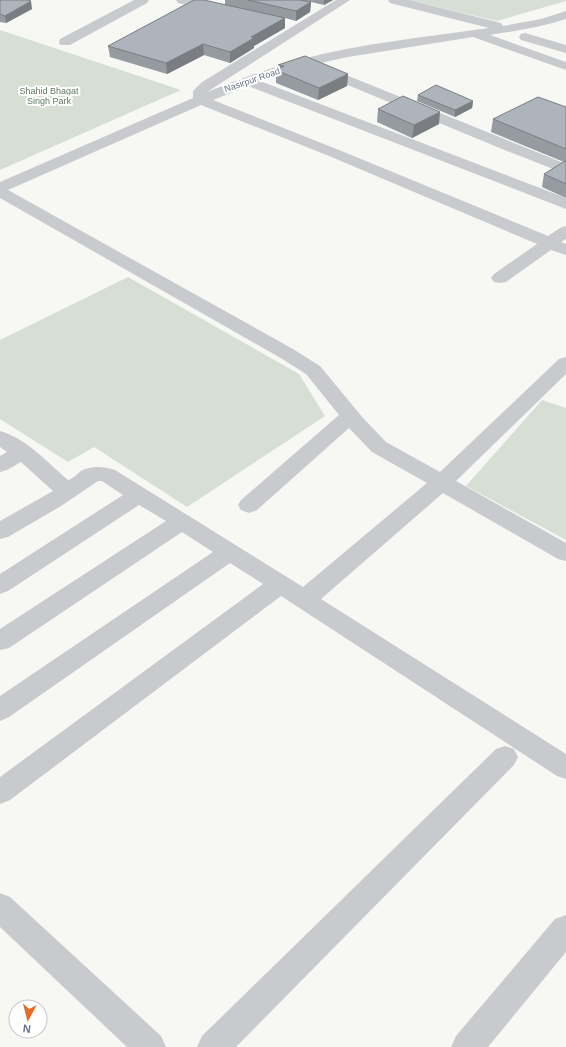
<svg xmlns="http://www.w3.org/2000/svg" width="566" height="1047" font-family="Helvetica,sans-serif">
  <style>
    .green { fill: #d7dfd5 }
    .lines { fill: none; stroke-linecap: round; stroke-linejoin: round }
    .minor { fill: #c8cace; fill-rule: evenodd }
    .wall { fill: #969ba1 }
    .shaded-wall { fill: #7a7e83 }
    .building { fill: #aeb4bb; stroke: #7a7e83 }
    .labels { text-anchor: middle; stroke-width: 4; stroke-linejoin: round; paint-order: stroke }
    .far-street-label { font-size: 9px; fill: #667386; stroke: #fff }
    .far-park-label { font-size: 9px; fill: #627861; stroke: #fff }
  </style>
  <rect width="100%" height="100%" fill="#f7f7f4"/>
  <g class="green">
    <path d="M406,0H566V1L497,21Z"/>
    <path d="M0,30L181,90L0,170Z"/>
    <path d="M128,277L299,374L325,416L187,507L94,447L68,462L0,419V340Z"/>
    <path d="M542,400L566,408V540L466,486Z"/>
  </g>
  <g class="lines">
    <g class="minor">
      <path d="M134,0H149L147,3L70,45H60L59,42L60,39Z"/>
      <path d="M176,0H197L223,6L225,9L223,12L219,13L178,3Z"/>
      <path d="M336,0H350L207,92C238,80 269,68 302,59C363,43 426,37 489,28L390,3L388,0H408L501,23L503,26L541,19L566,11V19C541,27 516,31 490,35L566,62V70L473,37L348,57L311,65L260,81L566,198V209L248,86L213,100L339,150L548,236L560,228L566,226V239L561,242L566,244V255L551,250L506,282L500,283L494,282L491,278L494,274L537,244L329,156L201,105L8,190L293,349L320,366L363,418L386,442L440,472L559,359L566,357V374L456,481L566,543V561L558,559L443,493L321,599L566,754V779L557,776L281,596L10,800L0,804V777L263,584L230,563L9,717L0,721V696L213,552L182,532L9,648L0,650V629L166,521L139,505L8,591L0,594V574L123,495L102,481H98L61,506L8,537L0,539V521L53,491L21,462L7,470L0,472V456L7,452L0,447V431C26,438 48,463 68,480C73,479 77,474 81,471C93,465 103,467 115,470L303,587L427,483L372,452L349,428L257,510L249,513L241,510L238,505L241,500L339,415L306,374L279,357L0,198V182L193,98V91L202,82Z"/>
      <path d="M525,33L566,45V53L521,40L519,37L521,34Z"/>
      <path d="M319,64L566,164V174L502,149L314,71L312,68L314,65Z"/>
      <path d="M505,746L514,749L518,757L514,765L236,1047H197L202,1036L496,749Z"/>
      <path d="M0,893L10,897L161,1036L166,1047H127L0,927Z"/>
      <path d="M566,915V952L488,1047H451L456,1036L555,919Z"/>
    </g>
  </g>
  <g class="wall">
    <path d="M0,0L32,9L6,23L0,22Z"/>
    <path d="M225,0H333L324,5L311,2L310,12L296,21L285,18V28L254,46V48L230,63L204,55L167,74L110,57L108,46L225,5Z"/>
    <path d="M278,65L348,74L347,86L318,100L276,83V70L278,69Z"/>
    <path d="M418,95L473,101L472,108L455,117L417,101Z"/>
    <path d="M566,107V198L542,187L544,174L564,162L491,132L493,119Z"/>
    <path d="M378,109L439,124L412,138L377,122Z"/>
  </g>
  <g class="shaded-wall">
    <path d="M324,0H333L324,5Z"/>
    <path d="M31,1L32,9L6,23L5,16Z"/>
    <path d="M311,2L310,12L296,21V11Z"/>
    <path d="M285,18V28L254,46V48L230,63V52L251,37Z"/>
    <path d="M203,44L204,55L167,74L166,63Z"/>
    <path d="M348,74L347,86L318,100L319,88Z"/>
    <path d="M473,101L472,108L455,117V110Z"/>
    <path d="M440,112L439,124L412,138L414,125Z"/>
  </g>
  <g class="building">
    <path d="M0,0H27L31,1L5,16L0,14Z"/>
    <path d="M194,0H204L285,18L251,37L254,38L230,52L203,44L166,63L108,46Z"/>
    <path d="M248,0H300L311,2L296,11Z"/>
    <path d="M305,56L348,74L319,88L276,70L284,66L278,65Z"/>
    <path d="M436,85L473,101L455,110L418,95Z"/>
    <path d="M403,96L440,112L414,125L378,109Z"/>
    <path d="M538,97L566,107V149L493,119Z"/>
    <path d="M565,161L566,162V184L544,174Z"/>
  </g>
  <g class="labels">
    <g class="far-street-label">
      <text transform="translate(252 80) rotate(-19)" y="3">Nasirpur Road</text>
    </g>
    <g class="far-park-label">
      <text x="49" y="94">Shahid Bhagat<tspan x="49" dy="10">Singh Park</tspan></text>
    </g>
  </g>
  <g transform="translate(28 1019) rotate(187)"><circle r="19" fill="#ffffff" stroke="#c2c7cf"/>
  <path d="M0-3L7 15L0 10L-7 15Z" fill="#e76c25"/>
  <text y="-6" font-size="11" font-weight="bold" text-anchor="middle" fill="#667386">N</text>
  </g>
</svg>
